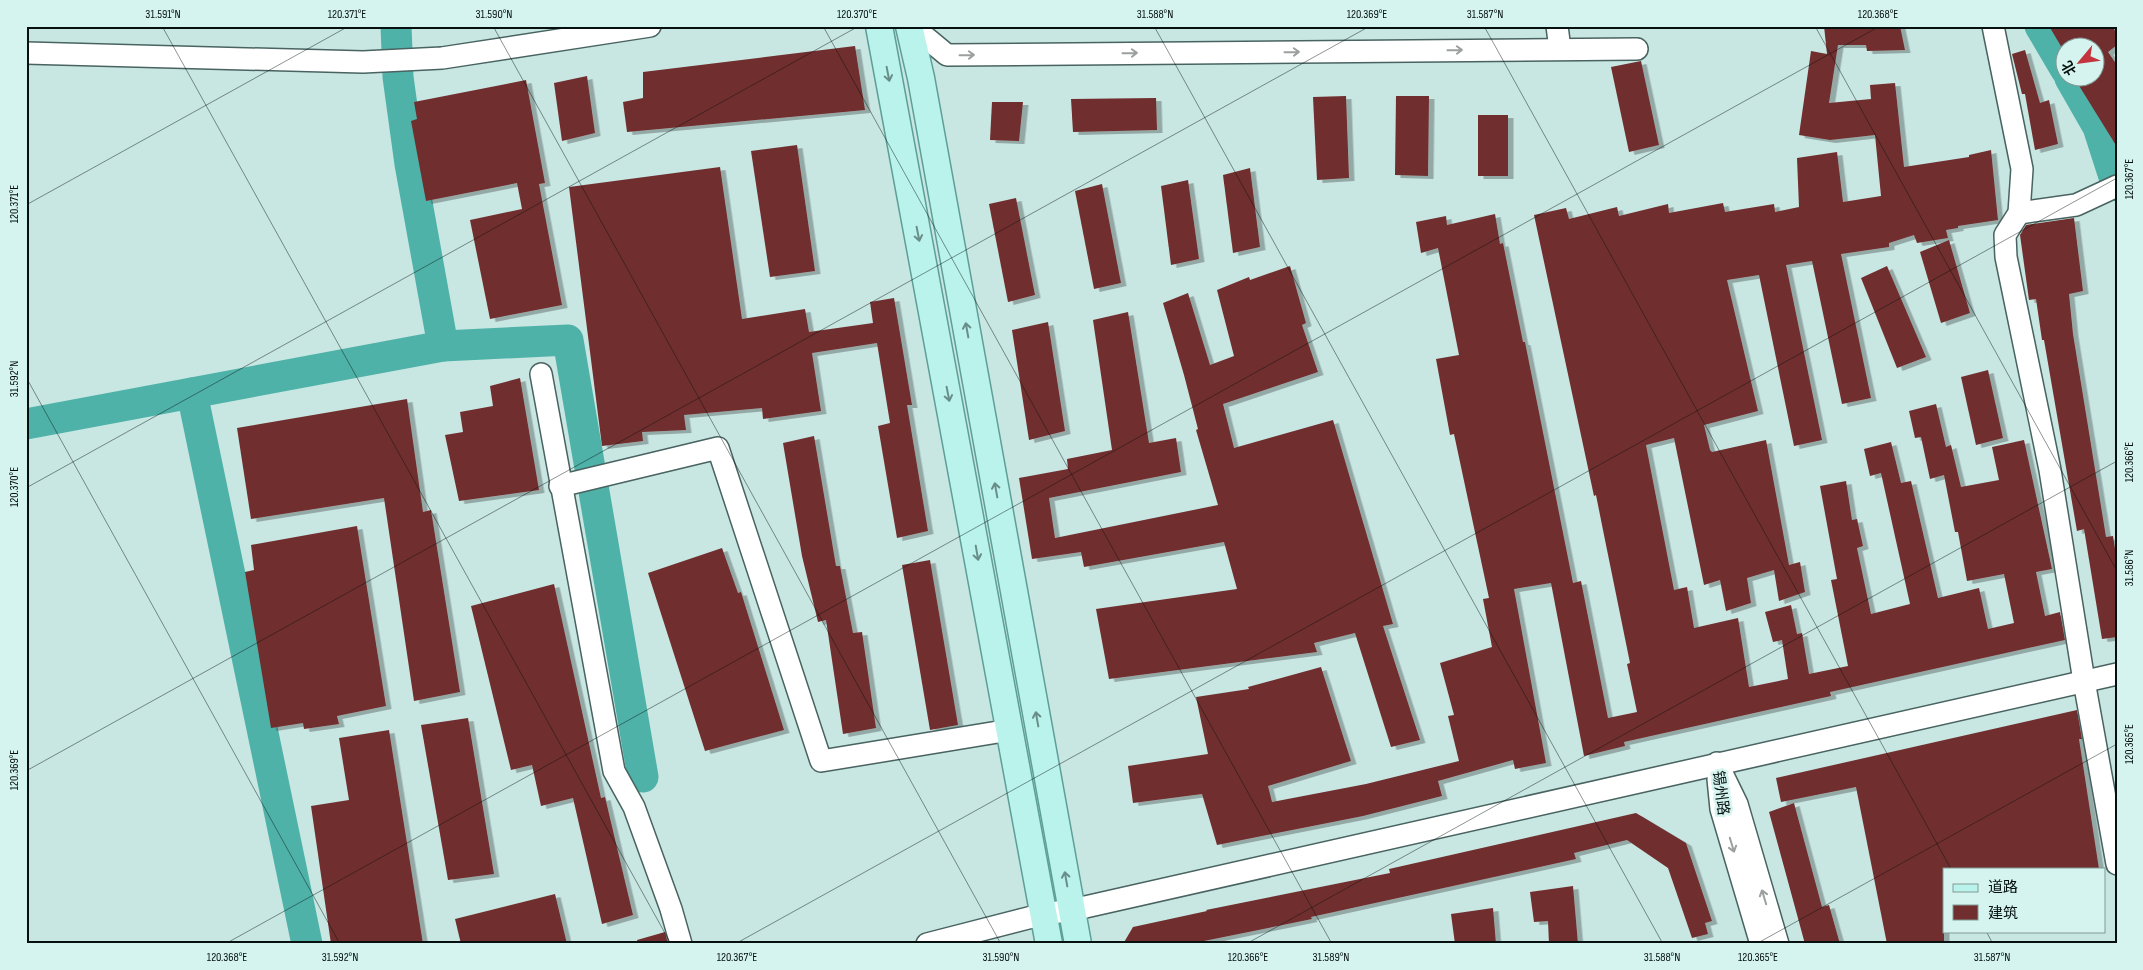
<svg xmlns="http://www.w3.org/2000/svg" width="2143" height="970" font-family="'Sofia Sans Condensed','Noto Sans SC',sans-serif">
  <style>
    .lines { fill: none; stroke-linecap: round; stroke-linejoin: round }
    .river { stroke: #4fb2a9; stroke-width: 31 }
    .building { fill: #712e2f; filter: url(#shadow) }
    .minor-casing { stroke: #486360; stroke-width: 24 }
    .major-casing { stroke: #5d9f97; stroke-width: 29 }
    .minor { stroke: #fff; stroke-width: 21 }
    .major { stroke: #baf3ec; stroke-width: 26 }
    .oneway { stroke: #9ba09f }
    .oneway2 { stroke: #698d89 }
    .ticks { fill: none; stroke: #06110f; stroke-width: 1; stroke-opacity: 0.45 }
    .labels { text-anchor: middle; stroke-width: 5; stroke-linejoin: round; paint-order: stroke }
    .street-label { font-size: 15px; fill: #06110f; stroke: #d5f4ef }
    .neatline { fill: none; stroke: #06110f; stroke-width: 2 }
    .ticks-label { font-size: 12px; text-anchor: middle; fill: #06110f }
  </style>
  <defs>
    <filter id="shadow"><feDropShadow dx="5.5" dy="3" stdDeviation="0" flood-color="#0004"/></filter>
  </defs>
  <rect width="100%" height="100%" fill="#c8e6e2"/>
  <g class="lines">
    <g class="river">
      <path d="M2040,26L2066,70"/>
      <path d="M2070,78L2098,127L2117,186"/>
      <path d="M443,346L568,340L643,777"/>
      <path d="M192,393L307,944"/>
      <path d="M26,424L443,346L410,164L398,77L396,26"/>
    </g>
  </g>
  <g class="building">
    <path d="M1824,26H1900L1905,50L1867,51L1866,45H1838L1829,103L1871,99L1870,85L1895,83L1904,167L1969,157V155L1991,150L1998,220L1958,226V228L1946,230L1948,238L1917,243L1914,235L1889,243V247L1841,254L1871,398L1842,404L1812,261L1786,265L1822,440L1794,446L1759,275L1727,280L1758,411L1704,425L1710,450L1712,452L1766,440L1789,565L1800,562L1805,592L1779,601L1774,570L1747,578L1751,603L1726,611L1720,580L1704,585L1674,438L1646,445L1674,590L1687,587L1694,628L1738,618L1749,687L1788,679L1782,640L1773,642L1765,612L1791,605L1797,634L1802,633L1809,674L1848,666L1831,580L1837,579L1820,486L1846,481L1852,520L1857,519L1863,546L1857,548L1871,614L1910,604L1881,473L1870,476L1864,449L1891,442L1901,483L1911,481L1938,598L1979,588L1988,629L2014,623L2004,574L1967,581L1958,532H1955L1944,475L1930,479L1921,437L1915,438L1909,411L1936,404L1946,447L1951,445L1961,487L1999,480L1992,447L2024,440L2052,569L2036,572L2045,616L2060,612L2065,640L1830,692L1831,696L1624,742L1625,746L1584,756L1551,583L1514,589L1546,763L1515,769L1513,760L1438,781L1442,796L1363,816L1217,845L1202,794L1133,803L1128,766L1208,754L1196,697L1249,689L1248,687L1321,667L1351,761L1268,786L1272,802L1366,784L1459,761L1448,716L1454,715L1440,663L1492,647L1483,599L1489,598L1454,434L1450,435L1436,359L1459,355L1438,248L1421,253L1416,222L1446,216L1447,225L1495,214L1500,244L1503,243L1523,342H1525L1573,583L1581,581L1608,718L1637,712L1627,664L1630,663L1604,535L1596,495L1594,496L1534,215L1566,208L1569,219L1617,207L1619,216L1668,204L1669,213L1723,203L1725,212L1774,204L1775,212L1799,207L1797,158L1837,152L1843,202L1881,196L1875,135L1830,140L1799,135L1811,51L1827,54Z"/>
    <path d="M2049,26H2112L2117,34V45L2108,52L2117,65V147L2078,84L2086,78H2096V48H2062Z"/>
    <path d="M855,46L865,110L627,132L623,102L643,98V72Z"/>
    <path d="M2025,50L2040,103L2049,100L2058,144L2035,150L2025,94H2022L2012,54Z"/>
    <path d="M1641,61L1659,145L1629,152L1611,67Z"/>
    <path d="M587,76L595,133L562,141L554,83Z"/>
    <path d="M526,80L545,183L539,184L562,305L490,319L470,220L522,209L517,183L426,201L411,121L417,119L414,102Z"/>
    <path d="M1346,96L1349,178L1317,180L1313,97Z"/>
    <path d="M1396,96H1429L1428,176L1395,175Z"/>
    <path d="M1156,98L1157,130L1073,132L1071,99Z"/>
    <path d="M992,102H1023L1019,141L990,140Z"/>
    <rect x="1478" y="115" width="30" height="61"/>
    <path d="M797,145L815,271L770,277L751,151Z"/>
    <path d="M720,167L742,319L805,309L809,332L873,323L870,302L894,298L912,405H907L928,531L897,538L878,426L890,423L877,343L812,353L821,411L763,419L762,408L684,415L686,430L642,432L643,441L602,446L569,187Z"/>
    <path d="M1250,168L1260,247L1233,253L1223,175Z"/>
    <path d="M1188,180L1199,259L1171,265L1161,186Z"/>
    <path d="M1102,184L1121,283L1094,289L1075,191Z"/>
    <path d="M1016,198L1035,295L1008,302L989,204Z"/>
    <path d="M2074,218L2083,291L2069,294L2073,334L2106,537L2113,536L2117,562V637L2102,639L2084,529L2077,531L2044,340H2042L2036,299L2029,300L2020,235L2026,225Z"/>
    <path d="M1949,240L1970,313L1941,323L1920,252Z"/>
    <path d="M1290,266L1306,323L1302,325L1318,372L1223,404L1234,448L1333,420L1393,624L1383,626L1420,740L1391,747L1355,633L1314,643L1317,652L1109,679L1096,609L1237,589L1224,542L1084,567L1081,552L1032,559L1019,478L1068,469L1067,459L1112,450L1093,320L1128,312L1149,443L1176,438L1181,472L1049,498L1055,538L1218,505L1196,430L1198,429L1184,375L1163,303L1188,293L1210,365L1234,356L1217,290L1249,277L1250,280Z"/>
    <path d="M1887,266L1926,357L1897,368L1861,278Z"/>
    <path d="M1048,322L1065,431L1029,440L1012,330Z"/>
    <path d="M1988,370L2003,438L1976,445L1961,377Z"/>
    <path d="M520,378L539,490L459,501L445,435L463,432L460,412L493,406L490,386Z"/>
    <path d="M407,399L423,512L431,510L460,692L414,701L384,498L251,519L237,428Z"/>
    <path d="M814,436L836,566H840L853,633L862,632L876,728L843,734L826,620L818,622L802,556L783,443Z"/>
    <path d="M357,526L386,706L337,716L339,724L304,729L303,723L271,728L245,572L254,570L251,545Z"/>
    <path d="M722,548L738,593L741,592L784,730L705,751L648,573Z"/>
    <path d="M930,560L958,725L930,730L902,565Z"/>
    <path d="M554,584L601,798L605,797L633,915L602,924L573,798L541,806L532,765L511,770L471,606Z"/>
    <path d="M2077,710L2082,739H2079L2099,869H1944V944H1887L1856,787L1781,802L1776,778Z"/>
    <path d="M468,718L494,874L448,880L421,725Z"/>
    <path d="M389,730L423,944H331L311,806L349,800L339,738Z"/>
    <path d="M1794,803L1822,907L1829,905L1840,944H1805L1769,812Z"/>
    <path d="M1636,813L1686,843L1712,921L1705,923L1708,934L1692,938L1668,868L1627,840L1574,853L1576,859L1311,917L1312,919L1199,942V944H1123L1133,927L1207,911L1206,910L1390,873L1389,869Z"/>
    <path d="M1573,886L1578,944H1549L1548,921L1534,922L1530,892Z"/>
    <path d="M555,894L567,944H461L455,919Z"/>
    <path d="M1493,908L1496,944H1476V942L1455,944L1451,914Z"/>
    <path d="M665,932L668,944H638L637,940Z"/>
  </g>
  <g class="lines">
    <defs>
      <g id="minor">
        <path d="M912,26L947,55L1637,49"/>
        <path d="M1557,26L1560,49"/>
        <path d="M1993,26L2022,169L2019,213L2005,235L2006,257L2050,470L2084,681L2117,864"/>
        <path d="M26,53L363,62L442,58L650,26"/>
        <path d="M2019,213L2076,205L2117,186"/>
        <path d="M541,374L614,771L634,807L671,909L681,944"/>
        <path d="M560,486L718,448L821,761L1010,730"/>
        <path d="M1717,763L1737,804L1778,944"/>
        <path d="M1718,779L1721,809L1761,944"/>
        <path d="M927,944L1044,914L1072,910L2117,674"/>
      </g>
      <g id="major">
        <path d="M879,26L1049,944"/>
        <path d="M909,26L921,78L1078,944"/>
      </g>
    </defs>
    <use href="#minor" class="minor-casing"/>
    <use href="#major" class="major-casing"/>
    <use href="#minor" class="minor"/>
    <use href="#major" class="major"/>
  </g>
  <defs><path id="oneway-shaft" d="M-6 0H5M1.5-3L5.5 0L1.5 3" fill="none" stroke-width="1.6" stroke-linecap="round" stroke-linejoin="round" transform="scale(1.25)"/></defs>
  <g class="oneway">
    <use href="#oneway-shaft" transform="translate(1455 50) rotate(-1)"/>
    <use href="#oneway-shaft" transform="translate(1292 52) rotate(-1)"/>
    <use href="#oneway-shaft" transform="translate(1130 53) rotate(-1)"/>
    <use href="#oneway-shaft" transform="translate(967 55) rotate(-1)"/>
    <use href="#oneway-shaft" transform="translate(1732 845) rotate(73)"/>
    <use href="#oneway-shaft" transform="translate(1764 897) rotate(-107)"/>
  </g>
  <g class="oneway2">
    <use href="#oneway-shaft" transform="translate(888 74) rotate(79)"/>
    <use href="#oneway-shaft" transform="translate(918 234) rotate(79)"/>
    <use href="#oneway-shaft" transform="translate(967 330) rotate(-100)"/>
    <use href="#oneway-shaft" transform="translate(948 394) rotate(79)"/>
    <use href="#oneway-shaft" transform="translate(996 490) rotate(-100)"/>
    <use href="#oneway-shaft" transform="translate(977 553) rotate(80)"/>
    <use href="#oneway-shaft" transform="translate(1037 719) rotate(-100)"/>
    <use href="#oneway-shaft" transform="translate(1066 879) rotate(-100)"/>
  </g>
  <path class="ticks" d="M162,26L671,944M493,26L1001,944M823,26L1332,944M1154,26L1663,944M1484,26L1951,869M1815,26L2117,571M26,205L349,26M26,377L340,944M26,488L859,26M26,771L1370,26M1986,931L1993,944M225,944L1880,26M735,944L2117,178M1246,944L2117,461M1756,944L2117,744"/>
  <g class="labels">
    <g class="street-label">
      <text transform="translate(1721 793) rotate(83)" y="5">锡州路</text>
    </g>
  </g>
  <rect width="2143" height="970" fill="none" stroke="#d5f4ef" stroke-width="55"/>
  <rect x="1943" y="868" width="162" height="65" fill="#d5f4ef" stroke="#829995"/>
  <rect x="1953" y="884" width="25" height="8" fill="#baf3ec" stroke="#829995"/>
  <text x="1988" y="892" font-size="15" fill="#06110f">道路</text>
  <rect x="1953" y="905" width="25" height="15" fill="#712e2f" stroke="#829995"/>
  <text x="1988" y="918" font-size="15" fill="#06110f">建筑</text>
  <g transform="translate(2080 62) rotate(241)"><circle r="24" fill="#d5f4ef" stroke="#829995"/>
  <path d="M0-4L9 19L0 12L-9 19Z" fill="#c4343f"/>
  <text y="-8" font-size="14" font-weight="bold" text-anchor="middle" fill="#06110f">北</text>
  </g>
  <rect x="28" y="28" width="2088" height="914" class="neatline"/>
  <g class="ticks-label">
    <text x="163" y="18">31.591°N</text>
    <text x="347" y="18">120.371°E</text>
    <text x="494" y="18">31.590°N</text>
    <text x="857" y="18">120.370°E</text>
    <text x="1155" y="18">31.588°N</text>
    <text x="1367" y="18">120.369°E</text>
    <text x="1485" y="18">31.587°N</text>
    <text x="1878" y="18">120.368°E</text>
    <text transform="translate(2129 179) rotate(-90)" y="4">120.367°E</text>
    <text transform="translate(14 204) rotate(-90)" y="4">120.371°E</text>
    <text transform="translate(14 379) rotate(-90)" y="4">31.592°N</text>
    <text transform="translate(2129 462) rotate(-90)" y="4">120.366°E</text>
    <text transform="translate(14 487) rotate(-90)" y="4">120.370°E</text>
    <text transform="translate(2129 568) rotate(-90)" y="4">31.586°N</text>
    <text transform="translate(2129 744) rotate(-90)" y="4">120.365°E</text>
    <text transform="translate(14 770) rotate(-90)" y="4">120.369°E</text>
    <text x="227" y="961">120.368°E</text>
    <text x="340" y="961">31.592°N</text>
    <text x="737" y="961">120.367°E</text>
    <text x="1001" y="961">31.590°N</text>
    <text x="1248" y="961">120.366°E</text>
    <text x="1331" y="961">31.589°N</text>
    <text x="1662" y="961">31.588°N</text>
    <text x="1758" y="961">120.365°E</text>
    <text x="1992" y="961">31.587°N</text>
  </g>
</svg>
